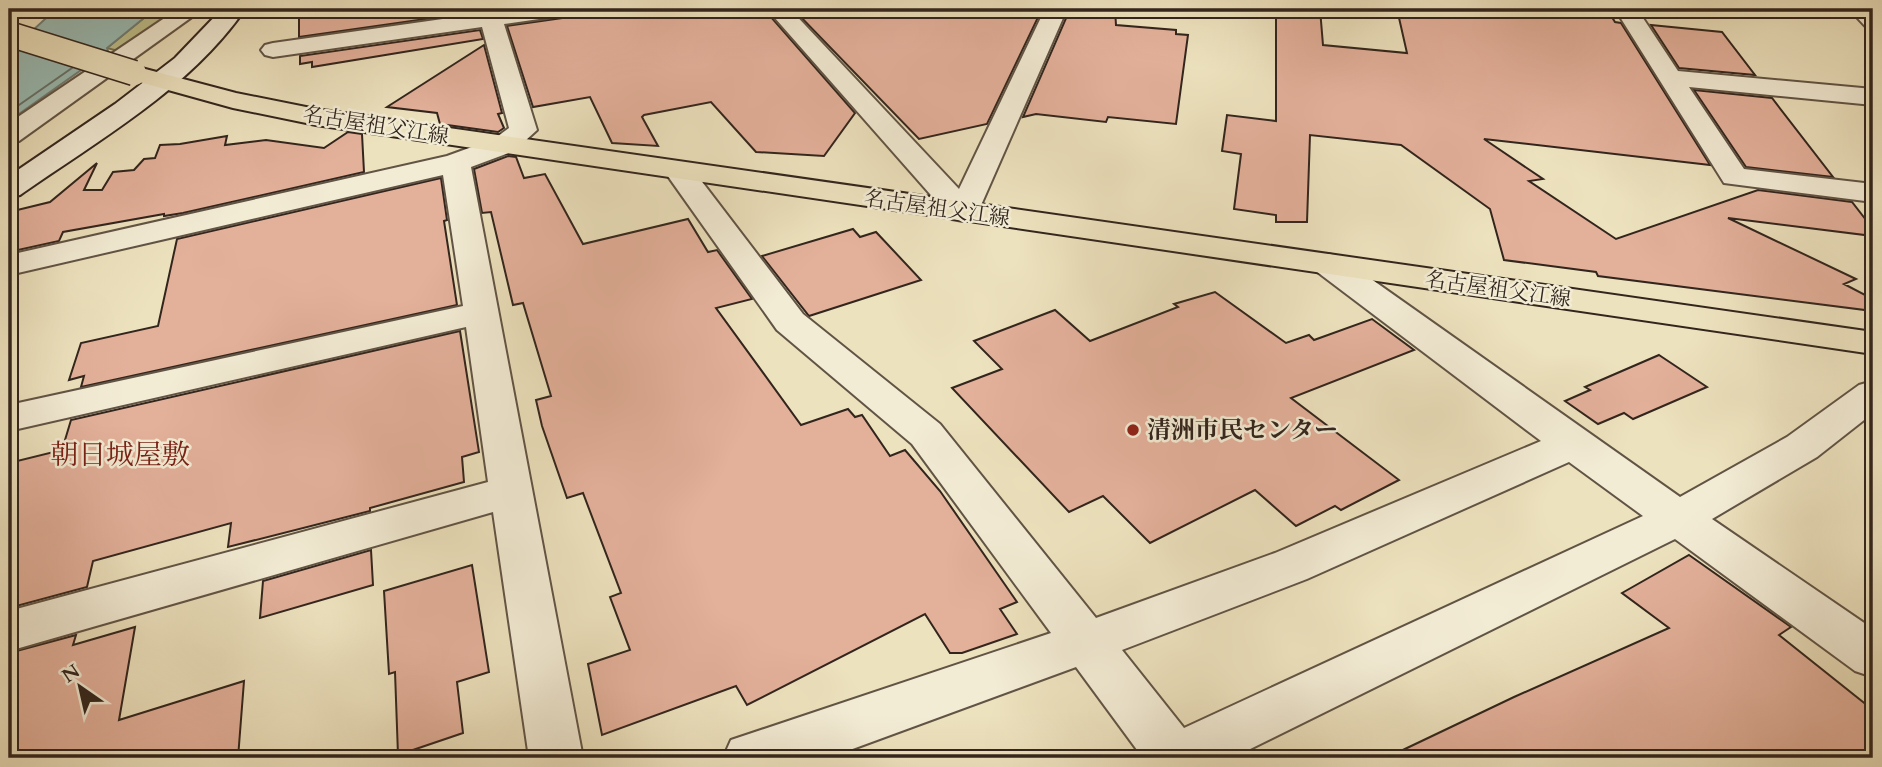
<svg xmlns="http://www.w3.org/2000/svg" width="1882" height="767" font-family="Cardo,'Noto Serif JP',serif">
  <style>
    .green { fill: #bfc18d; stroke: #787355; stroke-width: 2 }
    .water { fill: #9abdb6; stroke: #708079; stroke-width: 2 }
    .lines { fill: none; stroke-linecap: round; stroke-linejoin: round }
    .shore { stroke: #66716a; stroke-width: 2 }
    .building { fill: #e3b09a; stroke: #32251d; stroke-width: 2 }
    .street-casing { stroke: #615445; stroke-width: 4 }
    .secondary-casing { stroke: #32251d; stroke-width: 4 }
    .primary-casing { stroke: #32251d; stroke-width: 4 }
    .street { fill: #f3ecd5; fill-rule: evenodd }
    .secondary { fill: #f3ecd5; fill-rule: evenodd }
    .primary { fill: #ede2be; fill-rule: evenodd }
    .primary-bridge-casing { stroke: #32251d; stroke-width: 27; stroke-linecap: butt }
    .primary-bridge { stroke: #ede2be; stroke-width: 24 }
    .poi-dot { fill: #8f2418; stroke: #f3ecd5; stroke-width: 2.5 }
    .labels { text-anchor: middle; stroke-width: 5; stroke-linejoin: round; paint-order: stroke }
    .far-street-label { font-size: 21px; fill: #32251d; stroke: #f3ecd5 }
    .poi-label { font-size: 24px; font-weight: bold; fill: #32251d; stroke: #f3ecd5; text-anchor: start }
    .quarter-label { font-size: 28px; fill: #7a1f14; stroke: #f3ecd5 }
  </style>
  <rect width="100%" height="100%" fill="#ede2be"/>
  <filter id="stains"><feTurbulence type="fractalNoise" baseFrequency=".00286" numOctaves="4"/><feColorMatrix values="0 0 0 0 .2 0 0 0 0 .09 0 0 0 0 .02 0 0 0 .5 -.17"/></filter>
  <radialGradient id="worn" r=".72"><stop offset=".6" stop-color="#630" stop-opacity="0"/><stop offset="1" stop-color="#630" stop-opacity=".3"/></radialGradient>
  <path class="green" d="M155,9H183L122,52L107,48Z"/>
  <path class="water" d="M56,9H155L107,48L108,51L9,121V45L31,32Z"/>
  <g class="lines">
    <path class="shore" d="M9,112L72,68"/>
  </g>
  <g class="building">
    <path d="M353,9H475V12L299,37V17Z"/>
    <path d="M574,9H764L855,113L824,156L756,152L711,102L644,115L642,117L658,146L612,143L590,97L533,107L507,26L569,17Z"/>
    <path d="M793,9H1042L987,124L919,139Z"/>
    <path d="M1070,9H1115L1116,25L1176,30V34L1188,35L1176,124L1108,117L1106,122L1036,114L1023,117Z"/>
    <path d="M1276,9H1320L1323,45L1407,53L1397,9H1607L1615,22L1621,23L1710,165L1484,139L1543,179L1529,181L1616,239L1758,190L1852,202L1873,229V236L1728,218L1856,279L1844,284L1873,299V311L1598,276L1596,272L1504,260L1490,209L1401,145L1310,135L1307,222H1276V215L1234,209L1241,154L1222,151L1227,115L1276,121Z"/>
    <path d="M1651,25L1722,32L1755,75L1679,68Z"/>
    <path d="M480,30L483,39L312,67V62L300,64V56Z"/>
    <path d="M484,45L502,113L498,114L504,128L498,132L440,124L437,113L387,107Z"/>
    <path d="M1694,90L1772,98L1833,177L1746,167Z"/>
    <path d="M348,132L362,134L364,172L183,213L164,216V214L63,232L59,241L9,252V212L50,202L97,163L84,190H102L113,172L134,170L144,159L155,158L160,145L180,144L227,136L225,145L266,140L324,148Z"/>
    <path d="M508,156L516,157L524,178L545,174L583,244L688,219L708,252L717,250L752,299L716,308L801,425L848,409L855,417L862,415L890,456L905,450L940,491L1017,602L1000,609L1017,634L962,653H950L925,614L747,705L736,686L602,735L588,664L630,650L610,597L621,593L583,493L567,498L542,426L536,400L551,396L523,303L513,305L491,212L482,213L474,169Z"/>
    <path d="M441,178L447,220L444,221L457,305L81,387L84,376L69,380L81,343L158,326L177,239Z"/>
    <path d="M853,229L860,237L876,232L921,280L809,316L762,256Z"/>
    <path d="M1215,292L1286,343L1309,335L1314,340L1372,319L1414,350L1291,398L1399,480L1341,510L1335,506L1296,526L1255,490L1150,543L1103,496L1069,512L952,388L1002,369L974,341L1055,310L1090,341L1178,307L1174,304Z"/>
    <path d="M460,331L479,452L462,457L464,482L370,508V511L228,547L231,523L93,561L87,587L9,608V463L62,450L71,420Z"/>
    <path d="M1659,355L1707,387L1633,419L1624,413L1598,424L1565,401L1590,390L1585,387Z"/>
    <path d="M371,550L373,585L260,618L263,581Z"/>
    <path d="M1689,555L1791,627L1779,635L1873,710V758H1386L1514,697L1669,628L1622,593Z"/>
    <path d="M472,565L489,672L457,682L463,733L398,755L395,672L389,674L384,591Z"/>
    <path d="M135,627L119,720L244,681L238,758H9V653L76,635L73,645Z"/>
  </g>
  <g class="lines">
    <defs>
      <g id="street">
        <path d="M178,9H203L19,141L9,143V123Z"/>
        <path d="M477,9H571L568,14L560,16L504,24L537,130L514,151L471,167L583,758H529L493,512L9,651V611L488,482L466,327L9,431V405L463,306L443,175L9,275V255L447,156L494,139L509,128L482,27L273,57L265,55L261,50L265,45L273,43L478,14Z"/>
        <path d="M767,9H790L959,189L1045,9H1067L978,212L974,219L963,221L952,219Z"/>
        <path d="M1615,9H1637L1678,71L1873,89V105L1689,87L1744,169L1873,184V202L1724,183Z"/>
        <path d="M1849,9H1873V28L1865,26Z"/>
        <path d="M680,163L690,166L803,314L940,424L1096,618L1275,553L1541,441L1316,271L1311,264L1316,257L1328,254L1340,257L1680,497L1787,437L1859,385L1873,381V413L1817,457L1712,519L1873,629V677L1855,671L1675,539L1232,758H1143L1076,667L828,758H723L731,740L1051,633L912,444L777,330L665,172L670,166ZM1569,462L1643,516L1184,728L1122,650L1307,579Z"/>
      </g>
      <path id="secondary" d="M222,9H245C190,89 97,141 20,195L9,198V176L115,104L175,58Z"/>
      <path id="primary" d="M134,66L236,93L316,109L1873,332V354L316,125L233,108L125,78L122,73L125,68Z"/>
    </defs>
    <use href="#street" class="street-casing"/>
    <use href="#secondary" class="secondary-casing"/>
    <use href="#primary" class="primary-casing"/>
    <use href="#street" class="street"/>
    <use href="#secondary" class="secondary"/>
    <use href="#primary" class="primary"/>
    <defs>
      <path id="primary-bridge" d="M9,34L134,73"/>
    </defs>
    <use href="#primary-bridge" class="primary-bridge-casing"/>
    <use href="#primary-bridge" class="primary-bridge"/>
  </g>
  <circle class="poi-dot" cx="1133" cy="430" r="7"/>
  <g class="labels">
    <g class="far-street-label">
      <text transform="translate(376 125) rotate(9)" y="7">名古屋祖父江線</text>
      <text transform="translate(937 208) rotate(8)" y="7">名古屋祖父江線</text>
      <text transform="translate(1498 289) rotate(8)" y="7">名古屋祖父江線</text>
    </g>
    <g class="poi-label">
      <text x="1147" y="438">清洲市民センター</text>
    </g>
    <g class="quarter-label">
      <text x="120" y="464">朝日城屋敷</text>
    </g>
  </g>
  <rect width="1882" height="767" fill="none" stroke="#ede2be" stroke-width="35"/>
  <rect x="10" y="10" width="1861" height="746" fill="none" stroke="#32251d" stroke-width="3.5"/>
  <rect x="18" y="18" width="1847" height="732" fill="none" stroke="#32251d" stroke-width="2"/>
  <g transform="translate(80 687) rotate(326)" stroke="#f3ecd5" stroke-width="5" paint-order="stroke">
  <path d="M0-5L12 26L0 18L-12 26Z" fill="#32251d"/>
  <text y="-10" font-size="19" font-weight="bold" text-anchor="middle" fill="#32251d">N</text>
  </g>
  <rect width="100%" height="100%" filter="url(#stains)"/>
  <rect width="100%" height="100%" fill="url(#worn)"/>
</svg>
